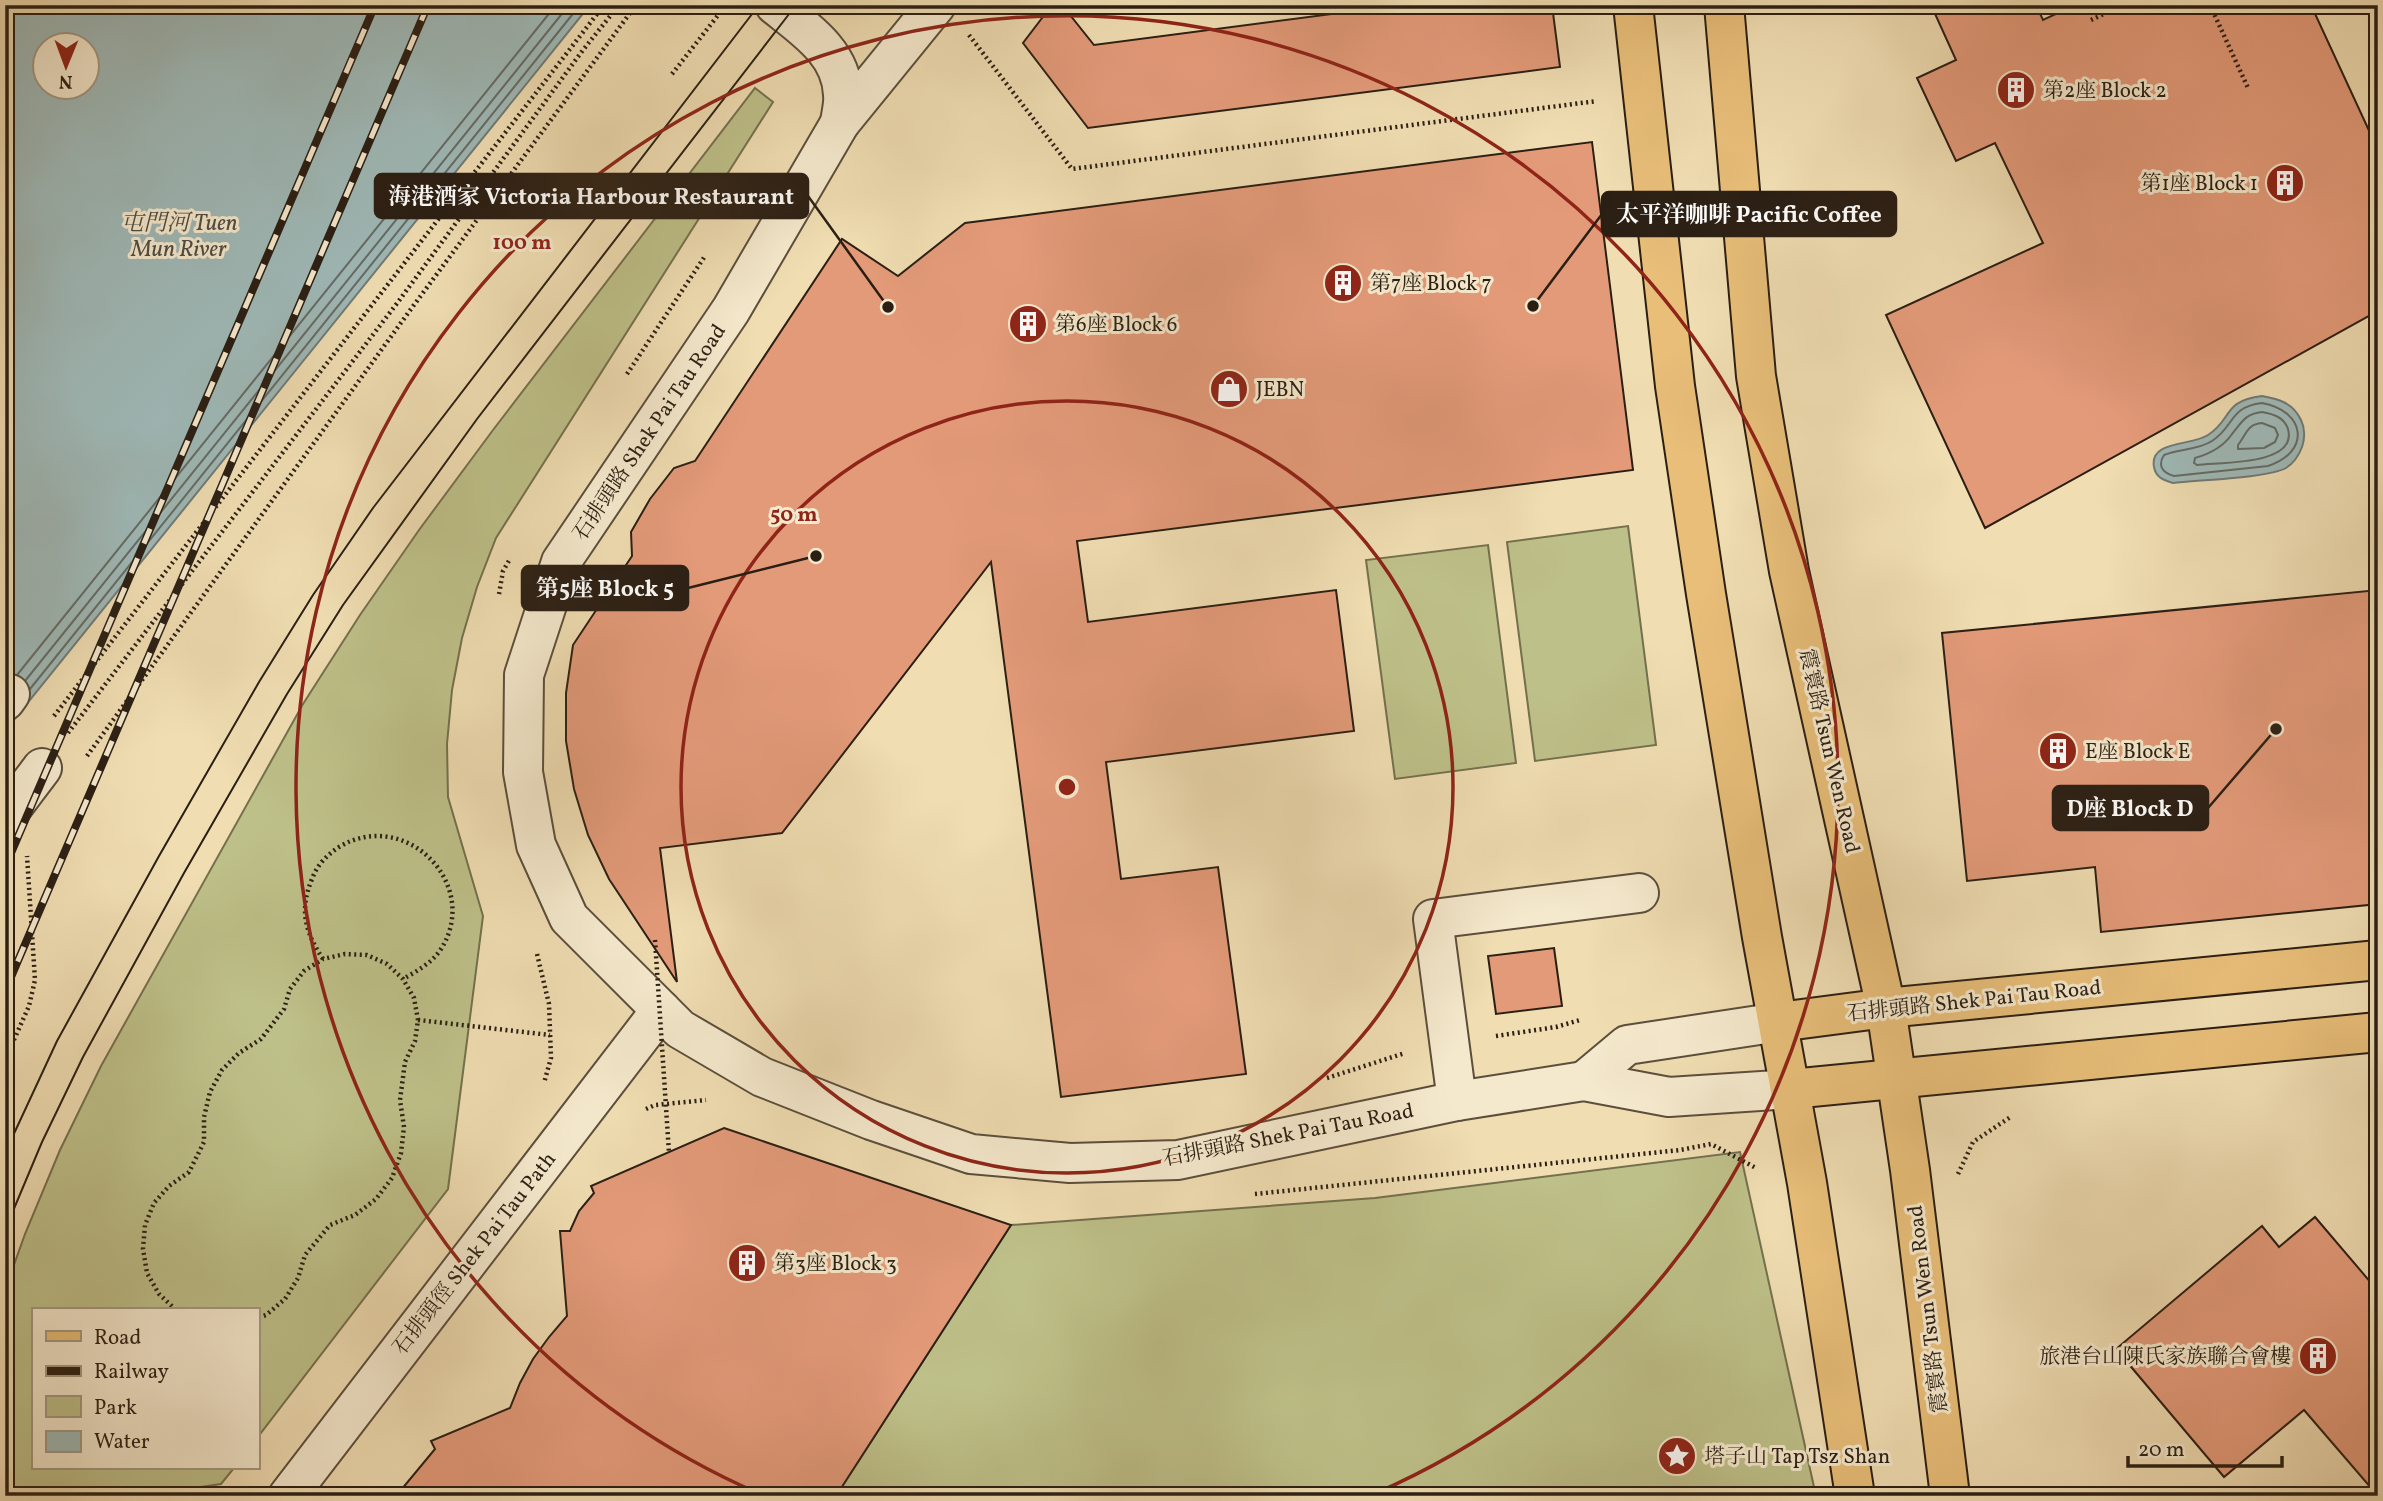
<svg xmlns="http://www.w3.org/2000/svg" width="2383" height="1501" font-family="Vollkorn,'Noto Serif TC',serif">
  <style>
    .green { fill: #bec089; stroke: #74704e; stroke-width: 2 }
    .water { fill: #9fb9b7; stroke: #717b76; stroke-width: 2; fill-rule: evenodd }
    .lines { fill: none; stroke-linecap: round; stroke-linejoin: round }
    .shore { stroke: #656c66; stroke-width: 2 }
    .building { fill: #e39a79; stroke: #2b1f14; stroke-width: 2 }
    .minor-casing { stroke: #5c4e3c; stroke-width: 42 }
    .major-casing { stroke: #2b1f14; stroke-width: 42 }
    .path { stroke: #2b1f14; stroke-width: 4.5; stroke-dasharray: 2 3.5; stroke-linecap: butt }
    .minor { stroke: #f5e9cd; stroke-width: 38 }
    .major { stroke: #e8be79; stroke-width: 38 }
    .tram { stroke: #2b1f14; stroke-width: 2 }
    .rail-casing { stroke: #2b1f14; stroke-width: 8 }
    .rail { stroke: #f5e9cd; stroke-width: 5; stroke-dasharray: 16; stroke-linecap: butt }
    .path-bridge { stroke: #2b1f14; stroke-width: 4.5; stroke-dasharray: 2 3.5; stroke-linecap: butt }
    .ring { fill: none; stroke: #8f2418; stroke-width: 3.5 }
    .labels { text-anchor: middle; stroke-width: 6; stroke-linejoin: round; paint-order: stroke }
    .poi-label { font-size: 21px; fill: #2b1f14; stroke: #f5e9cd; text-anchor: start }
    .street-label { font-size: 21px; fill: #2b1f14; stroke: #f5e9cd }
    .water-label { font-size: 23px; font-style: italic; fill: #4e4d45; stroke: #f5e9cd }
    .centre { fill: #8f2418; stroke: #f5e9cd; stroke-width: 3.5 }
    .ring-label { font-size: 21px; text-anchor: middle; font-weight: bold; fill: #8f2418; stroke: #f5e9cd; stroke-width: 6; stroke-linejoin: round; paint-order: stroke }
    .leader { fill: none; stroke: #2b1f14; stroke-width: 2.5 }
    .callout-dot { fill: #2b1f14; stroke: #f5e9cd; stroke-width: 2.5 }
    .callout { fill: #2b1f14; stroke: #2b1f14; stroke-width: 2.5 }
    .callout-label { font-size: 23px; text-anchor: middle; font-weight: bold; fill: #fff }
  </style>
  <rect width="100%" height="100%" fill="#f0ddb2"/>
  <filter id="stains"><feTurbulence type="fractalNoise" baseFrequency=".00286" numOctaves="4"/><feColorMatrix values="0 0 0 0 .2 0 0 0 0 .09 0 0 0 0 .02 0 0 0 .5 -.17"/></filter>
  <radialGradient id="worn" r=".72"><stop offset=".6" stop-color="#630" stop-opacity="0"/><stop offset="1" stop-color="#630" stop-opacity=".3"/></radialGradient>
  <g class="green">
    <path d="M755,88L773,102L496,538L477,587L462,638L452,690L447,744L448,797L483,916L448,1189L257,1438V1310H33V1468H234L221,1484L187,1489L173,1496H5V1290L25,1234L60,1150L101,1066L303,704L360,615L419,530L493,430Z"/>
    <path d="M1628,526L1656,745L1535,761L1507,542Z"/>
    <path d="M1488,545L1516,763L1395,779L1366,560Z"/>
    <path d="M1740,1152L1816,1496H836L1011,1225L1375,1198Z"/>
  </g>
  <g class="water">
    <path d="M5,5H590L5,731ZM46,46H88V88H46Z"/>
    <path d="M2262,396C2279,399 2293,403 2301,420C2305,428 2305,439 2302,447C2299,455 2294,463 2286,468C2268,478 2197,480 2173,483C2164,480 2156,478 2154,467C2149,440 2192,446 2208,435C2233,419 2222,401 2262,396Z"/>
  </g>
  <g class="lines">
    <g class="shore">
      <path d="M2262,403C2306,411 2311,452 2268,466L2174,476C2163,473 2157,466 2164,455C2180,448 2196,451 2212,441C2235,426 2229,407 2262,403Z"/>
      <path d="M2262,412C2273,414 2284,417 2288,429C2298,466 2219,462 2197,465L2194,463L2195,458C2209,454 2224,446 2232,434C2242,422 2245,414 2262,412Z"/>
      <path d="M2262,423L2275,428L2278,435L2275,442L2264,448L2238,449V445C2246,435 2247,424 2262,423Z"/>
      <path d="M17,675L556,5"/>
      <path d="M25,681L569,5"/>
      <path d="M30,689L580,5"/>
    </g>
  </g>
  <g class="building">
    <path d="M1052,5H1062L1094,45L1401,5H1552L1560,67L1088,128L1023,43Z"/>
    <path d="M1931,5H2036L2043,20L2075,5H2311L2378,150V311L1985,528L1886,315L2043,243L1995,143L1956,161L1917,78L1956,60Z"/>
    <path d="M1592,142L1633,470L1077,541L1088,622L1336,590L1354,731L1106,762L1121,879L1218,867L1246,1074L1061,1097L991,562L782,833L660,848L677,982L609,879L588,835L574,789L566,741V693L573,645L632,556L631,532L650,499L674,468L695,461L842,239L898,276L965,223Z"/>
    <path d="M2378,590V904L2101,932L2095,867L1967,881L1942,633Z"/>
    <path d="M1554,948L1562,1006L1496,1014L1488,956Z"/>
    <path d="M724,1128L1011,1225L836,1496H396L435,1449L431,1441L510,1408L520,1383L533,1359L549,1337L567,1316L560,1231H570L579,1211L594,1193L591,1186Z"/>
    <path d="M2315,1217L2378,1291V1496L2304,1410L2224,1477L2116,1349L2262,1226L2279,1247Z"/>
  </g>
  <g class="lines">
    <defs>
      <g id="minor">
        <path d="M775,5C805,29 842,53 843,95C844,104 841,114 840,123"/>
        <path d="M936,5L840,123L731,310L561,562L524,675L523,772L536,845L569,918L680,1029L762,1077L871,1120L971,1154L1070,1163L1178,1160L1457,1101L1584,1081L1669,1097L1791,1089"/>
        <path d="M5,701L10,694"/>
        <path d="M5,817L42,768"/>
        <path d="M1584,1081L1627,1045L1779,1022"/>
        <path d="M1457,1101L1433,919L1639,893"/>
        <path d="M288,1496L661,1010"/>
      </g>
      <g id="major">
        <path d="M1633,5L1675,386L1706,594L1762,937L1807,1183L1855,1496"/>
        <path d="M1724,5L1756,376L1789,571L1886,1008L1910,1170L1950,1496"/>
        <path d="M1779,1022L1886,1008L2378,960"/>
        <path d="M1791,1089L2378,1032"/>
      </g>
    </defs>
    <use href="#minor" class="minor-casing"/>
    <use href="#major" class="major-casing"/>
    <g class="path">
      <path d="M2210,5L2248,88"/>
      <path d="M2091,20L2123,5"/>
      <path d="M969,35L1072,169L1597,101"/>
      <path d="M672,74L726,5"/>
      <path d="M627,374L705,256"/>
      <path d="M499,594L503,571L510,559"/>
      <path d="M54,716L604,5"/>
      <path d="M68,733L398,302L583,50L619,5"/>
      <path d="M87,756L411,309L636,5"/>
      <path d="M537,954L549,1004L551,1058L544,1083"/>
      <path d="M323,959C305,932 299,910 312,879C317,865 327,855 339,847C405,807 482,884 441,949C432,963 417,971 403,979"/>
      <path d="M418,1020L550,1035"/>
      <path d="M1496,1036L1556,1027L1580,1020"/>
      <path d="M5,1060L29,1006L35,980L27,856"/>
      <path d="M1327,1078L1405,1053"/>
      <path d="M646,1109L655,1105L706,1100"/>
      <path d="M1958,1174L1973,1142L2012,1116"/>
      <path d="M1255,1194L1680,1150L1711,1144L1756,1168"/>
      <path d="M176,1310L159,1294L147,1273L143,1249L145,1225L154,1203L169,1186L189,1172L204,1142V1117L210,1092L222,1070L239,1053L261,1039L284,1009L290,989L304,971L323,959L345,954L367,955L387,964L403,979L414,998L418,1020L415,1041L405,1062L400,1100L404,1127L401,1153L392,1178L376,1199L355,1215L330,1225L305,1255L298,1278L285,1299L266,1315L257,1318"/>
      <path d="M232,1496L242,1488"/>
    </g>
    <use href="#minor" class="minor"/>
    <use href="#major" class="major"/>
    <g class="tram">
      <path d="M5,1153L57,1041L159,856L259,682L313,595L373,508L759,5"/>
      <path d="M5,1230L42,1142L83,1057L184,873L287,694L343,605L477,419L796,5"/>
    </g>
    <defs>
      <g id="rail">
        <path d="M5,867L375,5"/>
        <path d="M5,991L428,5"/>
      </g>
    </defs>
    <use href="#rail" class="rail-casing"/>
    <use href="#rail" class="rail"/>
    <path class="path-bridge" d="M655,940L669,1153"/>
  </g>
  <g class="ring">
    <circle cx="1067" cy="787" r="386"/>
    <path d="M760 1494A771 771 0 1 1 1374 1494"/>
  </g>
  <defs>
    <symbol id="building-disc" viewBox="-11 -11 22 22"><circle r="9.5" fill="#8f2418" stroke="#f5e9cd"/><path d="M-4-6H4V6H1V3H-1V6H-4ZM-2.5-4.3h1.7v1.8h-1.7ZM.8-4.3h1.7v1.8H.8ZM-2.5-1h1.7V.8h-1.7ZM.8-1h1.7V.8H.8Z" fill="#fff"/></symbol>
    <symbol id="shop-disc" viewBox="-11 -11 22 22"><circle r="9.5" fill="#8f2418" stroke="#f5e9cd"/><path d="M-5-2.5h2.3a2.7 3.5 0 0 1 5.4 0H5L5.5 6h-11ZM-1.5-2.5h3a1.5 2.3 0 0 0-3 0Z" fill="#fff"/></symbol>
    <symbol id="sight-disc" viewBox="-11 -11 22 22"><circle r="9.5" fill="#8f2418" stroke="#f5e9cd"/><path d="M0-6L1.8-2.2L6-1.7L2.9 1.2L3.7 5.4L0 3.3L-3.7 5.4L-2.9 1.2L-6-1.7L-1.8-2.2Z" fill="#fff"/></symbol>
  </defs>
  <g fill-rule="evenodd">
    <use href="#building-disc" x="1994" y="68" width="44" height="44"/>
    <use href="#building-disc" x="2263" y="161" width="44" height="44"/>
    <use href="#building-disc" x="1321" y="261" width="44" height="44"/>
    <use href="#building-disc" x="1006" y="302" width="44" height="44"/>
    <use href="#shop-disc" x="1207" y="367" width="44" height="44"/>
    <use href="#building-disc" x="2036" y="729" width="44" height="44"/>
    <use href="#building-disc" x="725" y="1241" width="44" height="44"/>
    <use href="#building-disc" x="2296" y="1334" width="44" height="44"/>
    <use href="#sight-disc" x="1655" y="1434" width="44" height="44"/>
  </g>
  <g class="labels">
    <g class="poi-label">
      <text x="2043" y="97">第2座 Block 2</text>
      <text x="2258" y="190" text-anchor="end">第1座 Block 1</text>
      <text x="1370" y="290">第7座 Block 7</text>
      <text x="1055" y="331">第6座 Block 6</text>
      <text x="1256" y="396">JEBN</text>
      <text x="2085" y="758">E座 Block E</text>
      <text x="774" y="1270">第3座 Block 3</text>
      <text x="2291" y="1363" text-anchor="end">旅港台山陳氏家族聯合會樓</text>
      <text x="1704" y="1463">塔子山 Tap Tsz Shan</text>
    </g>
    <g class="street-label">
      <text transform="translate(649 432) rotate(-56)" y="7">石排頭路 Shek Pai Tau Road</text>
      <text transform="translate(1830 751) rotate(77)" y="7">震寰路 Tsun Wen Road</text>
      <text transform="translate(1974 1000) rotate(-6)" y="7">石排頭路 Shek Pai Tau Road</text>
      <text transform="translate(1288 1134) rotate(-11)" y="7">石排頭路 Shek Pai Tau Road</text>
      <text transform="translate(474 1253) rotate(-52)" y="7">石排頭徑 Shek Pai Tau Path</text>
      <text transform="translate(1927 1309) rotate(-97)" y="7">震寰路 Tsun Wen Road</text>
    </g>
    <g class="water-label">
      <text x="179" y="230">屯門河 Tuen<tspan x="179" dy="26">Mun River</tspan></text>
    </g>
  </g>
  <circle cx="1067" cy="787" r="10" class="centre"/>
  <g class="ring-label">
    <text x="522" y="249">100 m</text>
    <text x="794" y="521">50 m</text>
  </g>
  <path class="leader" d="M888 307L808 196M1533 306L1602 214M816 556L688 588M2276 729L2208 808"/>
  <g class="callout-dot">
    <circle cx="888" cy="307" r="7"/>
    <circle cx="1533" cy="306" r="7"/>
    <circle cx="816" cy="556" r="7"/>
    <circle cx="2276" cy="729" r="7"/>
  </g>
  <g class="callout">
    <rect x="375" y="174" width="433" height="44" rx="7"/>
    <rect x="1602" y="192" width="294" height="44" rx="7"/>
    <rect x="522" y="566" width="166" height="44" rx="7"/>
    <rect x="2053" y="786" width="155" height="44" rx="7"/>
  </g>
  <g class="callout-label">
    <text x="591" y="204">海港酒家 Victoria Harbour Restaurant</text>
    <text x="1749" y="222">太平洋咖啡 Pacific Coffee</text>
    <text x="605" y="596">第5座 Block 5</text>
    <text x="2130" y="816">D座 Block D</text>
  </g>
  <rect width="2383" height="1501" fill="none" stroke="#f0ddb2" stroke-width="28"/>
  <rect x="7" y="7" width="2369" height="1487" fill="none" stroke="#2b1f14" stroke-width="3.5"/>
  <rect x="14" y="14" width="2355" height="1473" fill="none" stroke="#2b1f14" stroke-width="2"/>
  <rect x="32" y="1308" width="228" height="161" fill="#f5e9cd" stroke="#a49883" stroke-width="2"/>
  <rect x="46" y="1331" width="35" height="10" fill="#e8be79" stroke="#a49883" stroke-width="2"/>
  <text x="94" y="1344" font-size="21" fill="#2b1f14">Road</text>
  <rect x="46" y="1366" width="35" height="10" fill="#2b1f14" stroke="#a49883" stroke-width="2"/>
  <text x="94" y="1378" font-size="21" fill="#2b1f14">Railway</text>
  <rect x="46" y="1396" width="35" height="21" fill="#bec089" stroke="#a49883" stroke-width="2"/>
  <text x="94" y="1414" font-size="21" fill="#2b1f14">Park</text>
  <rect x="46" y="1431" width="35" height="21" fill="#9fb9b7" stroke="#a49883" stroke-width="2"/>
  <text x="94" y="1448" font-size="21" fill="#2b1f14">Water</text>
  <g transform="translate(66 66) rotate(181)"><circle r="33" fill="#f5e9cd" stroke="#a49883" stroke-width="2"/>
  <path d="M0-5L12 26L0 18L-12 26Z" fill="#8f2418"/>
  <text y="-10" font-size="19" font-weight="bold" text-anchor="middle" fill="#2b1f14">N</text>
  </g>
  <path d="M2128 1456v10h154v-10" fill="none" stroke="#2b1f14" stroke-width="3.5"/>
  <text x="2138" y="1456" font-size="21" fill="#2b1f14" stroke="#f5e9cd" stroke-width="5" paint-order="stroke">20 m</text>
  <rect width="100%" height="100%" filter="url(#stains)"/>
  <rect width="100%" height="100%" fill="url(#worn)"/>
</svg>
